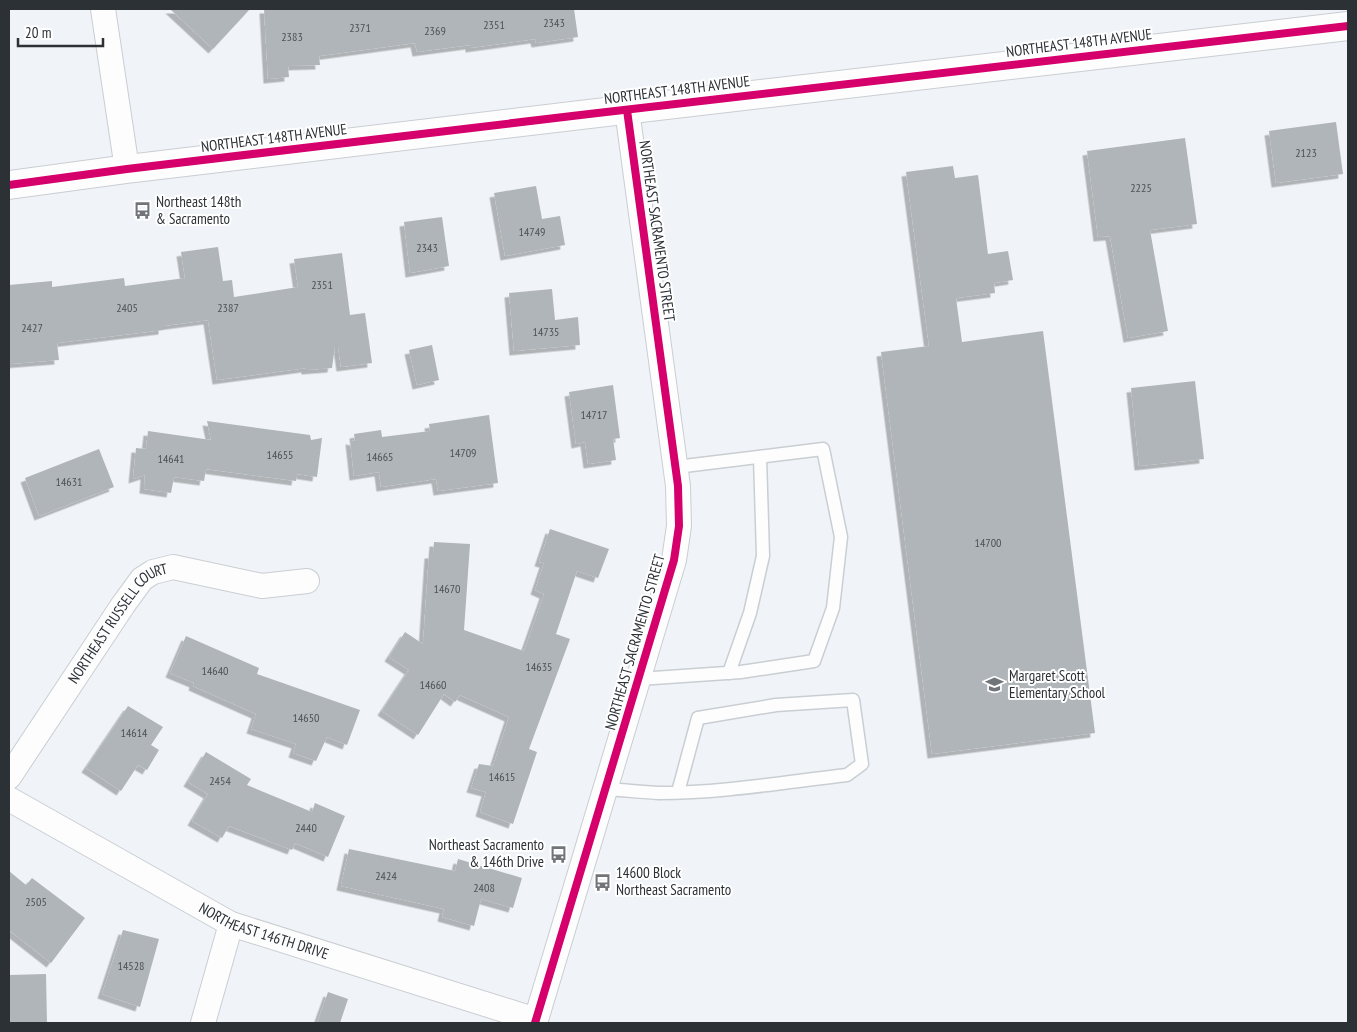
<svg xmlns="http://www.w3.org/2000/svg" width="1357" height="1032" font-family="'PT Sans Narrow',sans-serif">
  <style>
    .building { fill: #b0b5b9; filter: url(#shadow) }
    .lines { fill: none; stroke-linecap: round; stroke-linejoin: round }
    .lane-casing { stroke: #c9ced2; stroke-width: 15 }
    .street-casing { stroke: #c9ced2; stroke-width: 26 }
    .secondary-casing { stroke: #c9ced2; stroke-width: 30 }
    .lane { stroke: #fdfdfe; stroke-width: 12 }
    .street { stroke: #fdfdfe; stroke-width: 24 }
    .secondary { stroke: #fdfdfe; stroke-width: 28 }
    .cycleway-casing { stroke: #fff; stroke-width: 11 }
    .cycleway { stroke: #d6006c; stroke-width: 8 }
    .labels { text-anchor: middle; stroke-width: 4; stroke-linejoin: round; paint-order: stroke }
    .number-label { font-size: 12px; fill: #4d5257 }
    .street-label { font-size: 15px; fill: #2c3136; stroke: #fff }
    .poi-label { font-size: 15px; fill: #2c3136; stroke: #fff; text-anchor: start }
  </style>
  <defs>
    <filter id="shadow"><feDropShadow dx="-4.5" dy="4.5" stdDeviation="0" flood-color="#0004"/></filter>
  </defs>
  <rect width="100%" height="100%" fill="#f0f4f8"/>
  <g class="building">
    <path d="M170,9H250L213,49Z"/>
    <path d="M264,9H574L578,37L536,43L535,39L470,48V45L417,52L415,43L319,56L320,65L288,66L289,77L268,79Z"/>
    <path d="M1336,122L1343,174L1276,183L1269,131Z"/>
    <path d="M1185,138L1197,224L1150,230L1168,331L1128,338L1110,236L1098,237L1087,151Z"/>
    <path d="M953,166L955,178L978,175L988,254L1008,251L1013,280L994,283L995,293L956,298L962,342L1043,331L1095,733L932,754L881,352L929,346L906,172Z"/>
    <path d="M536,186L542,219L560,216L565,245L505,256L494,193Z"/>
    <path d="M442,217L449,266L410,273L404,222Z"/>
    <path d="M218,247L223,281L232,280L234,297L298,287L294,259L342,253L350,315L365,313L372,363L341,367L338,346H335L332,368L306,370V368L217,380L208,320L163,326V330L57,343L59,360L9,364V285L52,281V287L124,278L125,286L185,278L181,252Z"/>
    <path d="M552,289L555,320L578,317L580,345L514,351L509,293Z"/>
    <path d="M432,345L439,380L417,385L409,350Z"/>
    <path d="M1195,381L1204,459L1139,466L1131,388Z"/>
    <path d="M613,385L620,438L613,439L616,460L588,464L585,442L576,444L569,392Z"/>
    <path d="M489,415L498,483L438,491L436,479L381,487L379,472L354,476L350,440L355,441L354,434L381,430L382,437L430,431L429,424Z"/>
    <path d="M207,421L310,435L311,440L322,438L317,477L297,474L296,481L206,469L204,481L174,477L171,493L144,489L145,475L133,479L136,448L146,449L148,431L211,440Z"/>
    <path d="M99,449L114,487L39,516L25,478Z"/>
    <path d="M550,529L609,549L598,578L577,571L556,634L570,639L529,749L537,752L513,824L480,812L486,792L471,788L479,764L493,766L509,717L460,695L455,702L444,694L418,735L382,711L409,670L389,657L405,632L423,644L429,554H433L434,542L470,544L464,630L524,651L544,594L535,590L544,563L539,562Z"/>
    <path d="M186,636L259,668L257,674L360,710L347,745L327,737L316,761L293,753L296,744L251,729L256,714L193,686L194,683L170,673Z"/>
    <path d="M128,706L163,727L151,745L159,750L147,770L138,765L121,791L86,768Z"/>
    <path d="M206,752L251,779L247,785L312,812L315,803L345,816L328,857L295,843L292,850L229,826L222,838L192,821L208,794L188,782Z"/>
    <path d="M349,849L455,871L458,859L522,878L513,908L481,899L474,926L442,917L444,909L341,886Z"/>
    <path d="M9,871L26,885L32,878L85,918L51,963L9,930Z"/>
    <path d="M123,930L159,939L140,1007L102,994Z"/>
    <path d="M46,974L47,1023H9V975Z"/>
    <path d="M328,992L348,999L340,1023H317Z"/>
  </g>
  <g class="lines">
    <defs>
      <g id="lane">
        <path d="M729,673L750,613L763,556L760,457"/>
        <path d="M639,679L741,672L814,661L833,608L841,537L823,449L676,467"/>
        <path d="M606,789C623,790 641,792 659,793C722,793 785,782 847,775L862,764L853,700L776,705L698,718L678,792"/>
      </g>
      <g id="street">
        <path d="M103,9L127,169"/>
        <path id="s1" d="M9,777L123,605L142,579L153,572L173,567L262,586L307,581"/>
        <path id="s2" d="M9,799L231,924L536,1020"/>
        <path d="M203,1023L231,924"/>
        <path d="M535,1023L674,560L679,526L678,486L627,110"/>
      </g>
      <path id="secondary" d="M9,185L127,169L589,114L1348,26"/>
    </defs>
    <use href="#lane" class="lane-casing"/>
    <use href="#street" class="street-casing"/>
    <use href="#secondary" class="secondary-casing"/>
    <use href="#lane" class="lane"/>
    <use href="#street" class="street"/>
    <use href="#secondary" class="secondary"/>
    <defs>
      <g id="cycleway">
        <path d="M9,185L127,169L589,114L1348,26"/>
        <path d="M535,1023L674,560L679,526L678,486L627,110"/>
      </g>
    </defs>
    <use href="#cycleway" class="cycleway-casing"/>
    <use href="#cycleway" class="cycleway"/>
  </g>
  <defs>
    <symbol id="bus-bare" viewBox="-9 -9 18 18"><path d="M-5-6H5V4H4V6H2V4H-2V6H-4V4H-5ZM-3.5-4V0h7V-4ZM-3.5 1.2v1.5H-2V1.2ZM2 1.2v1.5H3.5V1.2Z" fill="#71757a" stroke="#fff" stroke-width="2.5" paint-order="stroke"/></symbol>
    <symbol id="school-bare" viewBox="-9 -9 18 18"><path d="M0-5L7-2L0 1L-7-2ZM-4 1L0 2.5L4 1V4Q0 6-4 4Z" fill="#71757a" stroke="#fff" stroke-width="2.5" paint-order="stroke"/></symbol>
  </defs>
  <g fill-rule="evenodd">
    <use href="#bus-bare" x="130" y="198" width="25" height="25"/>
    <use href="#school-bare" x="982" y="672" width="25" height="25"/>
    <use href="#bus-bare" x="546" y="842" width="25" height="25"/>
    <use href="#bus-bare" x="590" y="870" width="25" height="25"/>
  </g>
  <g class="labels">
    <g class="number-label">
      <text x="554" y="27">2343</text>
      <text x="494" y="29">2351</text>
      <text x="360" y="32">2371</text>
      <text x="435" y="35">2369</text>
      <text x="292" y="41">2383</text>
      <text x="1306" y="157">2123</text>
      <text x="1141" y="192">2225</text>
      <text x="532" y="236">14749</text>
      <text x="427" y="252">2343</text>
      <text x="322" y="289">2351</text>
      <text x="127" y="312">2405</text>
      <text x="228" y="312">2387</text>
      <text x="32" y="332">2427</text>
      <text x="546" y="336">14735</text>
      <text x="594" y="419">14717</text>
      <text x="463" y="457">14709</text>
      <text x="280" y="459">14655</text>
      <text x="380" y="461">14665</text>
      <text x="171" y="463">14641</text>
      <text x="69" y="486">14631</text>
      <text x="988" y="547">14700</text>
      <text x="447" y="593">14670</text>
      <text x="539" y="671">14635</text>
      <text x="215" y="675">14640</text>
      <text x="433" y="689">14660</text>
      <text x="306" y="722">14650</text>
      <text x="134" y="737">14614</text>
      <text x="502" y="781">14615</text>
      <text x="220" y="785">2454</text>
      <text x="306" y="832">2440</text>
      <text x="386" y="880">2424</text>
      <text x="484" y="892">2408</text>
      <text x="36" y="906">2505</text>
      <text x="131" y="970">14528</text>
    </g>
    <g class="street-label">
      <text transform="translate(1079 43) rotate(-7)" y="5">NORTHEAST 148TH AVENUE</text>
      <text transform="translate(677 90) rotate(-7)" y="5">NORTHEAST 148TH AVENUE</text>
      <text transform="translate(274 138) rotate(-7)" y="5">NORTHEAST 148TH AVENUE</text>
      <text transform="translate(657 231) rotate(82)" y="5">NORTHEAST SACRAMENTO STREET</text>
      <text dy="5" stroke="none"><textPath href="#s1" startOffset="190">NORTHEAST RUSSELL COURT</textPath></text>
      <text transform="translate(635 642) rotate(-74)" y="5">NORTHEAST SACRAMENTO STREET</text>
      <text dy="5" stroke="none"><textPath href="#s2" startOffset="288">NORTHEAST 146TH DRIVE</textPath></text>
    </g>
    <g class="poi-label">
      <text x="156" y="207">Northeast 148th<tspan x="156" dy="17">&amp; Sacramento</tspan></text>
      <text x="1009" y="681">Margaret Scott<tspan x="1009" dy="17">Elementary School</tspan></text>
      <text x="544" y="850" text-anchor="end">Northeast Sacramento<tspan x="544" dy="17">&amp; 146th Drive</tspan></text>
      <text x="616" y="878">14600 Block<tspan x="616" dy="17">Northeast Sacramento</tspan></text>
    </g>
  </g>
  <rect width="1357" height="1032" fill="none" stroke="#2c3136" stroke-width="20"/>
  <path d="M18 38v8h85v-8" fill="none" stroke="#2c3136" stroke-width="2.5"/>
  <text x="25" y="38" font-size="15" fill="#2c3136" stroke="#ffffff" stroke-width="4" paint-order="stroke">20 m</text>
</svg>
